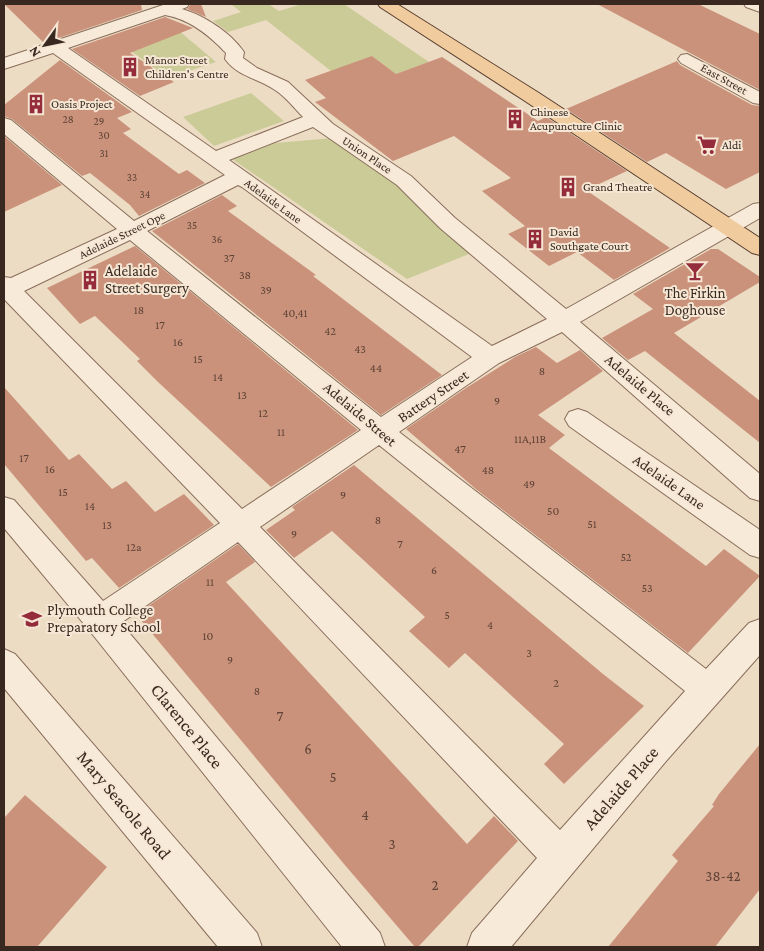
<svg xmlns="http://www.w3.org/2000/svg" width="764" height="951" font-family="'Crimson Pro',serif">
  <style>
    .green { fill: #cbcb98 }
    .building { fill: #cb927b }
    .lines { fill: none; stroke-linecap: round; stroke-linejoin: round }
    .minor-casing { stroke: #886d5b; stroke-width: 2 }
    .major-casing { stroke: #563c2f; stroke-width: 2 }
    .minor { fill: #f8ead8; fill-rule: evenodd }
    .major { fill: #f0cb9d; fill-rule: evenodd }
    .labels { text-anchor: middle; stroke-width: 4; stroke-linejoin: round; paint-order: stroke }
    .far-number-label { font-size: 11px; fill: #5d4236 }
    .far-poi-label { font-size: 12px; fill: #38281f; stroke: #f5e7d4; text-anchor: start }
    .far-street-label { font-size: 12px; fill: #38281f; stroke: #f5e7d4 }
    .number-label { font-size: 12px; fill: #5d4236 }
    .poi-label { font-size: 15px; fill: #38281f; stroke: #f5e7d4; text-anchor: start }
    .street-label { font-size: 15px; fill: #38281f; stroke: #f5e7d4 }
    .near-number-label { font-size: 15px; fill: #5d4236 }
    .near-street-label { font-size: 18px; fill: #38281f; stroke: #f5e7d4 }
  </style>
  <rect width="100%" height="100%" fill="#eddcc4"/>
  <g class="green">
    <path d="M235,4H274L270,5L279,11L302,4H344L429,62L396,74L372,56L345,82L266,20L228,32L213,21L241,12L232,5Z"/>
    <path d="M172,25L216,62L168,78L132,52Z"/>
    <path d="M251,93L284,121L214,146L183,117Z"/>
    <path d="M333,138L382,170L474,252L407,279L232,159L263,144Z"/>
  </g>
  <g class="building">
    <path d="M4,4H141L142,10L44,43Z"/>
    <path d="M191,4H201L206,17L187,9Z"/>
    <path d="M597,4H698L760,34V90Z"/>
    <path d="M165,17L193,28L130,53L174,82L140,96L72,49Z"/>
    <path d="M372,56L396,74L442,57L538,121L546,117L627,171L586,190L670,248L614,280L577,252L549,266L508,234L525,226L482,191L511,178L454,136L393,161L315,102L326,98L305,80Z"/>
    <path d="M60,60L132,112L117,118L131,129L123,133L179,174L187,170L205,183L139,216L130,205L90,173L82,176L12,119L4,116V105Z"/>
    <path d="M677,61L680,65L752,105L760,106V172L726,189L666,153L647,162L566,109Z"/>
    <path d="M4,136L62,185L4,212Z"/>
    <path d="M222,195L237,206L228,211L316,275L313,276L442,375L381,415L152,231Z"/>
    <path d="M135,246L358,430L271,487L158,382L137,361L140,359L95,316L80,324L47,288Z"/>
    <path d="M711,249H718L760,277V282L674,333L760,401V443L645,351L628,360L602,338L653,309L633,294Z"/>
    <path d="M536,347L557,363L580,350L603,371L538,415L565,435L549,448L706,566L724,549L760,576L688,653L477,490L406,429L466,388L515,357Z"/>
    <path d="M4,387L69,460L79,454L112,489L126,481L155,512L184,494L214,525L119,588L92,558L86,561L4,464Z"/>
    <path d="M354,465L603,674L644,706L564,784L544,764L564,744L465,653L449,668L409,631L425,617L332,531L294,558L266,530L295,510L292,507Z"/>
    <path d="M238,544L255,562L226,582L467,844L494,816L518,841L418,947H415L344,864L140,619L145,615L141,611Z"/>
    <path d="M760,744V889L715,947H608L678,861L672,855L714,806L712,805L719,794Z"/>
    <path d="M25,795L107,867L37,947H4V818Z"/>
  </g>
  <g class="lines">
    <defs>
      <g id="minor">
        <path d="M166,4H189L187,7L182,9C205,16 230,32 244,52L243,58L257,68L288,82L333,124L411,176L455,218L566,309L753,204L760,203V218L580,322L760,474V501L750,498L562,332L499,363L399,432L706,669L749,623L760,619V655L667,760L511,947H467L472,933L537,858L238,542L121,623L380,933L385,947H342L89,630L4,528V497L14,500L103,601L220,523L4,299V277L11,278L117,229L4,134V118L11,120L134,221L225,175L53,53L4,69V58ZM165,15C189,19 209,35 226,53L225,59C238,77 258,78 275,90C286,97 294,108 303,117L216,151L68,48ZM313,127L397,185L440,228L547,319L492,346L229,160ZM238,185L242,187L472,357L381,417L147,231ZM130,240L361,430L242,509L24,291ZM379,445L685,691L560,830L260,527Z"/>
        <path d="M744,4H760V12L746,7Z"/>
        <path d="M687,54L760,92V104L753,103L681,63L678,59L681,55Z"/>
        <path d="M578,409L587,412L760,530V558L750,555L569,426L565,419L569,412Z"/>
        <path d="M4,649L15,654L257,933L262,947H218L4,688Z"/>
      </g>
      <path id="major" d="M378,4H397L539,93L760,238V255L752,253L525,101L380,7Z"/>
    </defs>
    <use href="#minor" class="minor-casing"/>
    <use href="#major" class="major-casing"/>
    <use href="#minor" class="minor"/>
    <use href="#major" class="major"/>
  </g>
  <defs>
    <symbol id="building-bare" viewBox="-9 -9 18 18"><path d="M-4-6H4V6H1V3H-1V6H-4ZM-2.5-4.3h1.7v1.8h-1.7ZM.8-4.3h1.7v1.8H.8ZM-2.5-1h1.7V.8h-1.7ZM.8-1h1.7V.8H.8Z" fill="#952c3b" stroke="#f5e7d4" stroke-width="2.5" paint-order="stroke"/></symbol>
    <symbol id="supermarket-bare" viewBox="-9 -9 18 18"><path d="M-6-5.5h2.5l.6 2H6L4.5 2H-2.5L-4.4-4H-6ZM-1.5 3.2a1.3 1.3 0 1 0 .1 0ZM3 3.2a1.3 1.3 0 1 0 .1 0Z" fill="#952c3b" stroke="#f5e7d4" stroke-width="2.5" paint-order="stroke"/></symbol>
    <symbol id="bar-bare" viewBox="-9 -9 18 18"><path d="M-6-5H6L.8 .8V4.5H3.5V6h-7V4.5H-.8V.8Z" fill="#952c3b" stroke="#f5e7d4" stroke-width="2.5" paint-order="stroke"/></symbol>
    <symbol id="school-bare" viewBox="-9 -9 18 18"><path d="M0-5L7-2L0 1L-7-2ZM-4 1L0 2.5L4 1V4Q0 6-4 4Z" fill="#952c3b" stroke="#f5e7d4" stroke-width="2.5" paint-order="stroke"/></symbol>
  </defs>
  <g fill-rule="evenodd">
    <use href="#building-bare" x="116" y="53" width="28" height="28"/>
    <use href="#building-bare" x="22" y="90" width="28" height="28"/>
    <use href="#building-bare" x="501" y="105" width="28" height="28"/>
    <use href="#supermarket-bare" x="693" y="131" width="28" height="28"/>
    <use href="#building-bare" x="554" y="173" width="28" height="28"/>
    <use href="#building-bare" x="521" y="225" width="28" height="28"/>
    <use href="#bar-bare" x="681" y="257" width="28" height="28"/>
    <use href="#building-bare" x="76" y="266" width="28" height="28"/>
    <use href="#school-bare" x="18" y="605" width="28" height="28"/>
  </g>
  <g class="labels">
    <g class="far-number-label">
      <text x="68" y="123">28</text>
      <text x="99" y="125">29</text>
      <text x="104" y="139">30</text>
      <text x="104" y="157">31</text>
      <text x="132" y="181">33</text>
      <text x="145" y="198">34</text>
      <text x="192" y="229">35</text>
      <text x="217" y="243">36</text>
    </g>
    <g class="far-poi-label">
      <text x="145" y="64">Manor Street<tspan x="145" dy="14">Children's Centre</tspan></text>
      <text x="51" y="108">Oasis Project</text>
      <text x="530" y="116">Chinese<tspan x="530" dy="14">Acupuncture Clinic</tspan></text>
      <text x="722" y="149">Aldi</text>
      <text x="583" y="191">Grand Theatre</text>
      <text x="550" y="236">David<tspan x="550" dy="14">Southgate Court</tspan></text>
    </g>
    <g class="far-street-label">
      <text transform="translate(724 79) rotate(29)" y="4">East Street</text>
      <text transform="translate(367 155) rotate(34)" y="4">Union Place</text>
      <text transform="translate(273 201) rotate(36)" y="4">Adelaide Lane</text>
      <text transform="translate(122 235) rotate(-26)" y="4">Adelaide Street Ope</text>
    </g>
    <g class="number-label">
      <text x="229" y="262">37</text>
      <text x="245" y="279">38</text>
      <text x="266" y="294">39</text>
      <text x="139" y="314">18</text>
      <text x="295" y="317">40,41</text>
      <text x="160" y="329">17</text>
      <text x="330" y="335">42</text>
      <text x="178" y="346">16</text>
      <text x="360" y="353">43</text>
      <text x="198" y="363">15</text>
      <text x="376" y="372">44</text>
      <text x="542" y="375">8</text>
      <text x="218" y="381">14</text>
      <text x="242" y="399">13</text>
      <text x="497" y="405">9</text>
      <text x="263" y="417">12</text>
      <text x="281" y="436">11</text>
      <text x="530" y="443">11A,11B</text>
      <text x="460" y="453">47</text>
      <text x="24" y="462">17</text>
      <text x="50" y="473">16</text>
      <text x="488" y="474">48</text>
      <text x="529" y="488">49</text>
      <text x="63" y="496">15</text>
      <text x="343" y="499">9</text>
      <text x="90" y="510">14</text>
      <text x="553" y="515">50</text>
      <text x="378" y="524">8</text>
      <text x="592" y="528">51</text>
      <text x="107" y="529">13</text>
      <text x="294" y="538">9</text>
      <text x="400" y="548">7</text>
      <text x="134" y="551">12a</text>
      <text x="626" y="561">52</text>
      <text x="434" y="574">6</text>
      <text x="210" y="586">11</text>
      <text x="647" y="592">53</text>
      <text x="447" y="619">5</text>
      <text x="490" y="629">4</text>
      <text x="208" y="640">10</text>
      <text x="529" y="657">3</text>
      <text x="230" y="664">9</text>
      <text x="556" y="687">2</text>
      <text x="257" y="695">8</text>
    </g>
    <g class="poi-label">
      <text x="105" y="276">Adelaide<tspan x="105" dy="17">Street Surgery</tspan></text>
      <text x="695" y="298" text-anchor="middle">The Firkin<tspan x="695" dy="17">Doghouse</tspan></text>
      <text x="47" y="615">Plymouth College<tspan x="47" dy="17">Preparatory School</tspan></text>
    </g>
    <g class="street-label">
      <text transform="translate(640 385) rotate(40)" y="5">Adelaide Place</text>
      <text transform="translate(433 396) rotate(-34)" y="5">Battery Street</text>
      <text transform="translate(360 414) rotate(40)" y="5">Adelaide Street</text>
      <text transform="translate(669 482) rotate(35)" y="5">Adelaide Lane</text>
    </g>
    <g class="near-number-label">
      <text x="280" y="721">7</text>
      <text x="308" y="754">6</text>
      <text x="333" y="782">5</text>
      <text x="365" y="820">4</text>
      <text x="392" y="849">3</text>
      <text x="723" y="881">38-42</text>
      <text x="435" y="890">2</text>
    </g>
    <g class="near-street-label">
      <text transform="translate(187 726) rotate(51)" y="6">Clarence Place</text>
      <text transform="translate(621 788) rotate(-49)" y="6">Adelaide Place</text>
      <text transform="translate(124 805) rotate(50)" y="6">Mary Seacole Road</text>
    </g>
  </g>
  <rect width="764" height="951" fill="none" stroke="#38281f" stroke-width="10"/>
  <g transform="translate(45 45) rotate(237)" stroke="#f5e7d4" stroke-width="4" paint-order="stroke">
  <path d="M0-4L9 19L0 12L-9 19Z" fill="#38281f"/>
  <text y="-8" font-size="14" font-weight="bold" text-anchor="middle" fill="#38281f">N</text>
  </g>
</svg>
